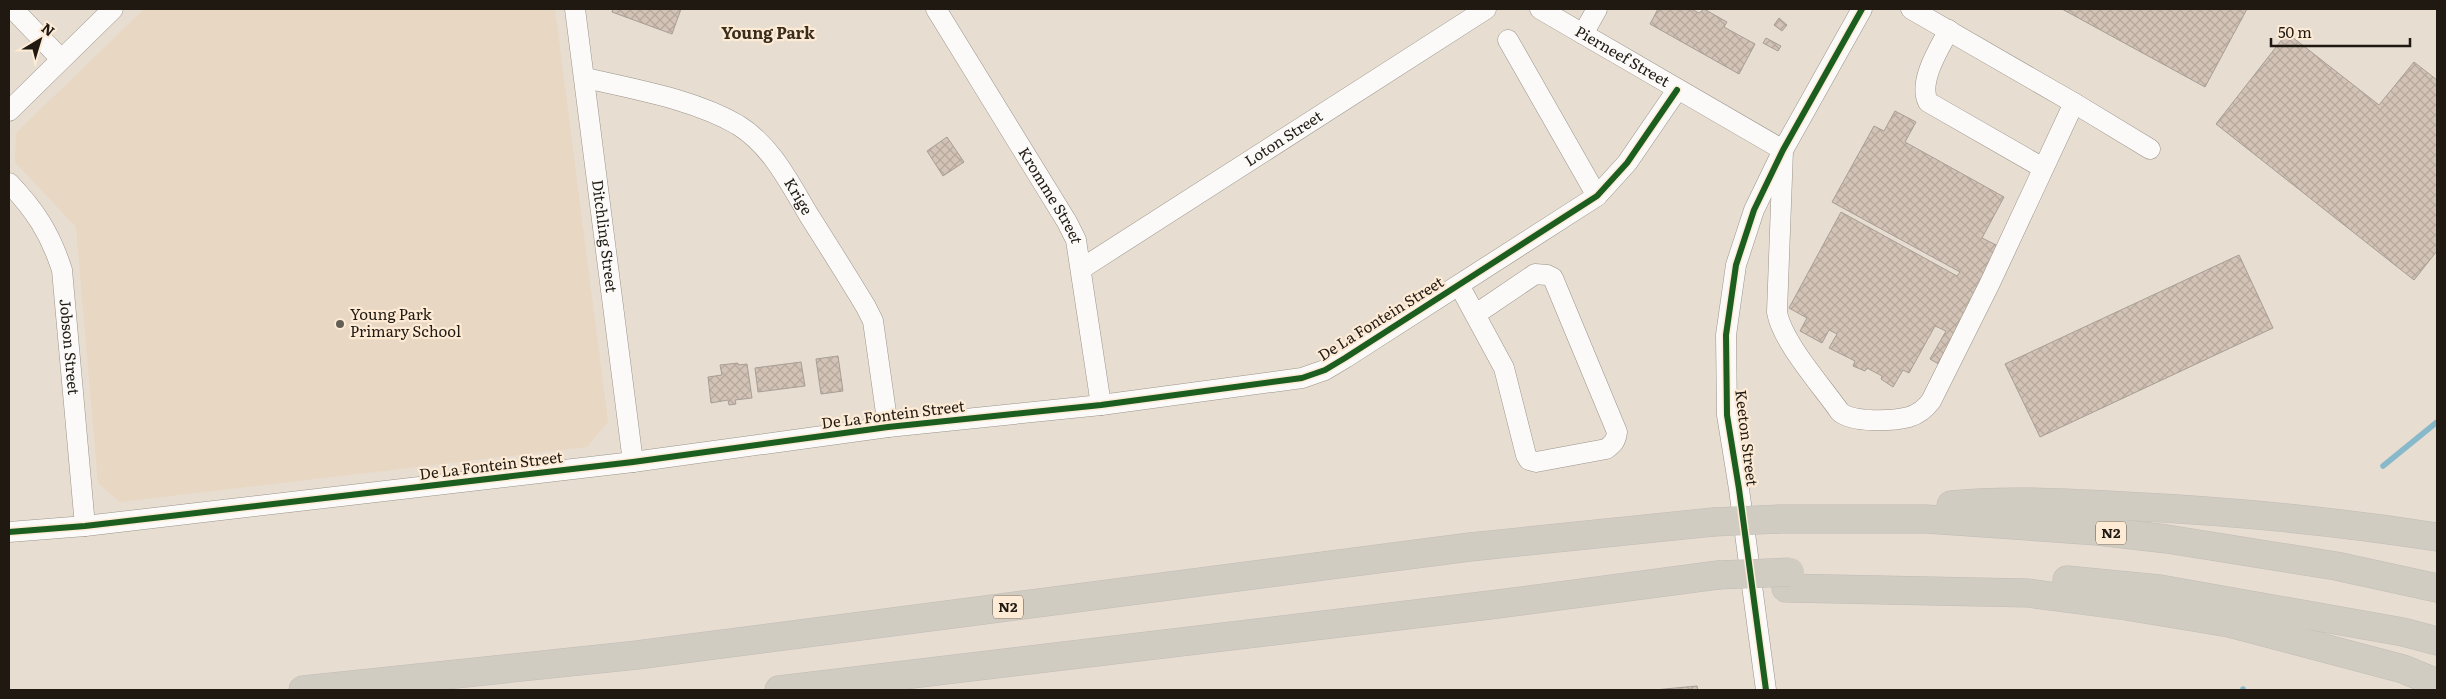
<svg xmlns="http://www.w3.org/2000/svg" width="2446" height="699" font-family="Literata,serif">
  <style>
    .built { fill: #e8d7c2 }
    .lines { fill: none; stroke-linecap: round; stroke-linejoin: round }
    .stream { stroke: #88b9ca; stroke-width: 5.5 }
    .building { fill: url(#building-cross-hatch); stroke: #a79e96 }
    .minor-casing { stroke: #9a938a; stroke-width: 21 }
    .highway-casing { stroke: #c1bcb6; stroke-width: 29 }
    .minor { stroke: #fbfaf8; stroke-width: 20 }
    .highway { stroke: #d0ccc2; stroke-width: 28 }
    .highway-bridge-casing { stroke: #c1bcb6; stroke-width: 29; stroke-linecap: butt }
    .highway-bridge { stroke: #d0ccc2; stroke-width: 28 }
    .cycleway-casing { stroke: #fdebd6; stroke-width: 9 }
    .cycleway { stroke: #1b5e20; stroke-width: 6 }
    .poi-dot { fill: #655e55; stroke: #fdebd6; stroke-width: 2 }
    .labels { text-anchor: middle; stroke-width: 4.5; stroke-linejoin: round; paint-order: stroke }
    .shield { fill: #fdebd6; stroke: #62584d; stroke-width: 1 }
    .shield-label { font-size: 14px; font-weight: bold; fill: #1f1912 }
    .street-label { font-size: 15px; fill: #1f1912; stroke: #fdebd6 }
    .poi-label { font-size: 15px; fill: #1f1912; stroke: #fdebd6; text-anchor: start }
    .neighbourhood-label { font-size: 16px; font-weight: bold; fill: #392c1a; stroke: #fdebd6 }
  </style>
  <defs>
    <pattern id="building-cross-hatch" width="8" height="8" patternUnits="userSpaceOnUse" patternTransform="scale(1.25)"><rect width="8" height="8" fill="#d3c3b6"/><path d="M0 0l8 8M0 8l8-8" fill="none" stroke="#b5a79b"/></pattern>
  </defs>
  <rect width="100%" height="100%" fill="#e7ddd1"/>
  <path class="built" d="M144,9H555L608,422L587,447L120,502L98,483L76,227L15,162L16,133Z"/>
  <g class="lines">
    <g class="stream">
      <path d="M2383,466L2437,422"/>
      <path d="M2243,690V689"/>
    </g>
  </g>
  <g class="building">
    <path d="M613,9H681L672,34L612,12Z"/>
    <path d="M1658,9H1691L1699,13L1704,9L1727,22L1724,27L1755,44L1739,74L1650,24Z"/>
    <path d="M2062,9H2247L2205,87Z"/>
    <path d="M1779,18L1787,25L1782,31L1774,25Z"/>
    <path d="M2287,33L2379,105L2414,62L2437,80V251L2414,280L2216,124Z"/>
    <path d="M1766,38L1781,46L1778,51L1763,43Z"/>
    <path d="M1895,111L1916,122L1905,142L2004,197L1982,238L2000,247L1944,367L1930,359L1946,331L1935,326L1909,373L1903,370L1893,387L1881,379L1882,376L1867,368L1865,371L1853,366L1855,361L1829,348L1837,334L1829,330L1822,343L1800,331L1807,318L1789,308L1841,212L1957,276L1960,272L1832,202L1874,126L1884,131Z"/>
    <path d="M947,137L964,162L943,176L927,151Z"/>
    <path d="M2239,255L2273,328L2040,437L2005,364Z"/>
    <path d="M838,356L843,391L821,394L816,359Z"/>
    <path d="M801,362L805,386L758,392L755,368Z"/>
    <path d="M738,363V365L747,364L752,398L735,400L736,404L729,405L728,400L711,403L708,377L722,375L720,365Z"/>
    <path d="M1697,686L1698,690H1654Z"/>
  </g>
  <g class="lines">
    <defs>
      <g id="minor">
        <path d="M13,9L61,59"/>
        <path id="s1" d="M575,9L633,462"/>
        <path id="s2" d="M936,9L1067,222L1076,240L1101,405"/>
        <path id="s3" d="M1540,9L1783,150L1777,312C1782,342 1822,386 1840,412C1853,423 1893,421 1909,417C1919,414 1925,409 1931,401L1990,283L2074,103"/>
        <path d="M1911,9L2074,103L2150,149"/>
        <path d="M1949,30C1939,49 1918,81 1928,102L2043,168"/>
        <path d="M1583,34L1597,9"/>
        <path d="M1508,40L1597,196"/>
        <path id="s4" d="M586,78C636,90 693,99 738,125C772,146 790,184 810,217C829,247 848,277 866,307L873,321L888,427"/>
        <path d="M9,111L113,9"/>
        <path id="s5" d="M9,183C35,210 50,233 62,270L85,526"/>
        <path id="s6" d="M1081,269L1486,9"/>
        <path d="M1459,285L1504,368L1526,455L1529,460L1536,462L1606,449C1613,444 1616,441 1617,432L1553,278L1547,275L1535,274L1476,314"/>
        <path d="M9,532L85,526L633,462L888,427L1101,405L1302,378L1325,370L1345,358L1597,196L1627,163L1677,90"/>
        <path d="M1766,690L1739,489L1727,415L1726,335L1736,265L1754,210L1783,150L1862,9"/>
      </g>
      <g id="highway">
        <path d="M1951,505C2008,499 2068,503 2125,506C2229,511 2334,521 2437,537"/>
        <path d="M1780,519H1926L2097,531L2167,539L2336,566L2437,588"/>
        <path d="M2067,580L2160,589L2403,632L2437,641"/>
        <path d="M1786,588L2028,593L2126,606L2229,623L2403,669L2437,683"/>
        <path d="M303,690L637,655L1470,547L1713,522"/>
        <path d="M779,690L1490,605L1718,575"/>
      </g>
    </defs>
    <use href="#minor" class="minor-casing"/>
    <use href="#highway" class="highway-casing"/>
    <use href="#minor" class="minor"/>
    <use href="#highway" class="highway"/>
    <defs>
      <g id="highway-bridge">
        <path d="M1713,522L1780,519"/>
        <path d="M1718,575L1790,572"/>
      </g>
    </defs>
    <use href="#highway-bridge" class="highway-bridge-casing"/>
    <use href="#highway-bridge" class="highway-bridge"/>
    <defs>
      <g id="cycleway">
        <path d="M9,532L85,526L633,462L888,427L1101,405L1302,378L1325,370L1345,358L1597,196L1627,163L1677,90"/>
        <path d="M1766,690L1739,489L1727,415L1726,335L1736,265L1754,210L1783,150L1862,9"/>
      </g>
    </defs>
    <use href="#cycleway" class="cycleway-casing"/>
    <use href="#cycleway" class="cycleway"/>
  </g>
  <circle class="poi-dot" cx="340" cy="324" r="5"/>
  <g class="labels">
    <g class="shield">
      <rect x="2096" y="521.5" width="30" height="23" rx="4"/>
      <rect x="993" y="595.5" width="30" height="23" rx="4"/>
    </g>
    <g class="shield-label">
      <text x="2111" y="538">N2</text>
      <text x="1008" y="612">N2</text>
    </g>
    <g class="street-label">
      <text dy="5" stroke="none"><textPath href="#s3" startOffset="95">Pierneef Street</textPath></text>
      <text dy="5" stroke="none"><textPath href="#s6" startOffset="241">Loton Street</textPath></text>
      <text dy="5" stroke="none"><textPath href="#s4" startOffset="254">Krige</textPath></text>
      <text dy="5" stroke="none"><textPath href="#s2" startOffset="219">Kromme Street</textPath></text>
      <text dy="5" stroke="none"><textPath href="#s1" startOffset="229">Ditchling Street</textPath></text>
      <text transform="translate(1381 319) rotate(-32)" y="5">De La Fontein Street</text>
      <text dy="5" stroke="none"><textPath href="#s5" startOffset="180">Jobson Street</textPath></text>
      <text transform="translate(893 415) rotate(-7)" y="5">De La Fontein Street</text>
      <text transform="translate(1746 438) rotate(83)" y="5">Keeton Street</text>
      <text transform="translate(491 466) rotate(-7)" y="5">De La Fontein Street</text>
    </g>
    <g class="poi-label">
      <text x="350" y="320">Young Park<tspan x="350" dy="17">Primary School</tspan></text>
    </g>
    <g class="neighbourhood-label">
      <text x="768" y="39">Young Park</text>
    </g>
  </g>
  <rect width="2446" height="699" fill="none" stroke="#1f1912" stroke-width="20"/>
  <g transform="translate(40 40) rotate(38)" stroke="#fdebd6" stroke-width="4" paint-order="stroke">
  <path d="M0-4L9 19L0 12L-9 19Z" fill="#1f1912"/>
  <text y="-8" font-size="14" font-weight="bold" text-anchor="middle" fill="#1f1912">N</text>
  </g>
  <path d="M2271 38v8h139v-8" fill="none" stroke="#1f1912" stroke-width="2.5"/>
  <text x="2278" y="38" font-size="15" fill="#1f1912" stroke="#fdebd6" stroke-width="4" paint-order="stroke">50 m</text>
</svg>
